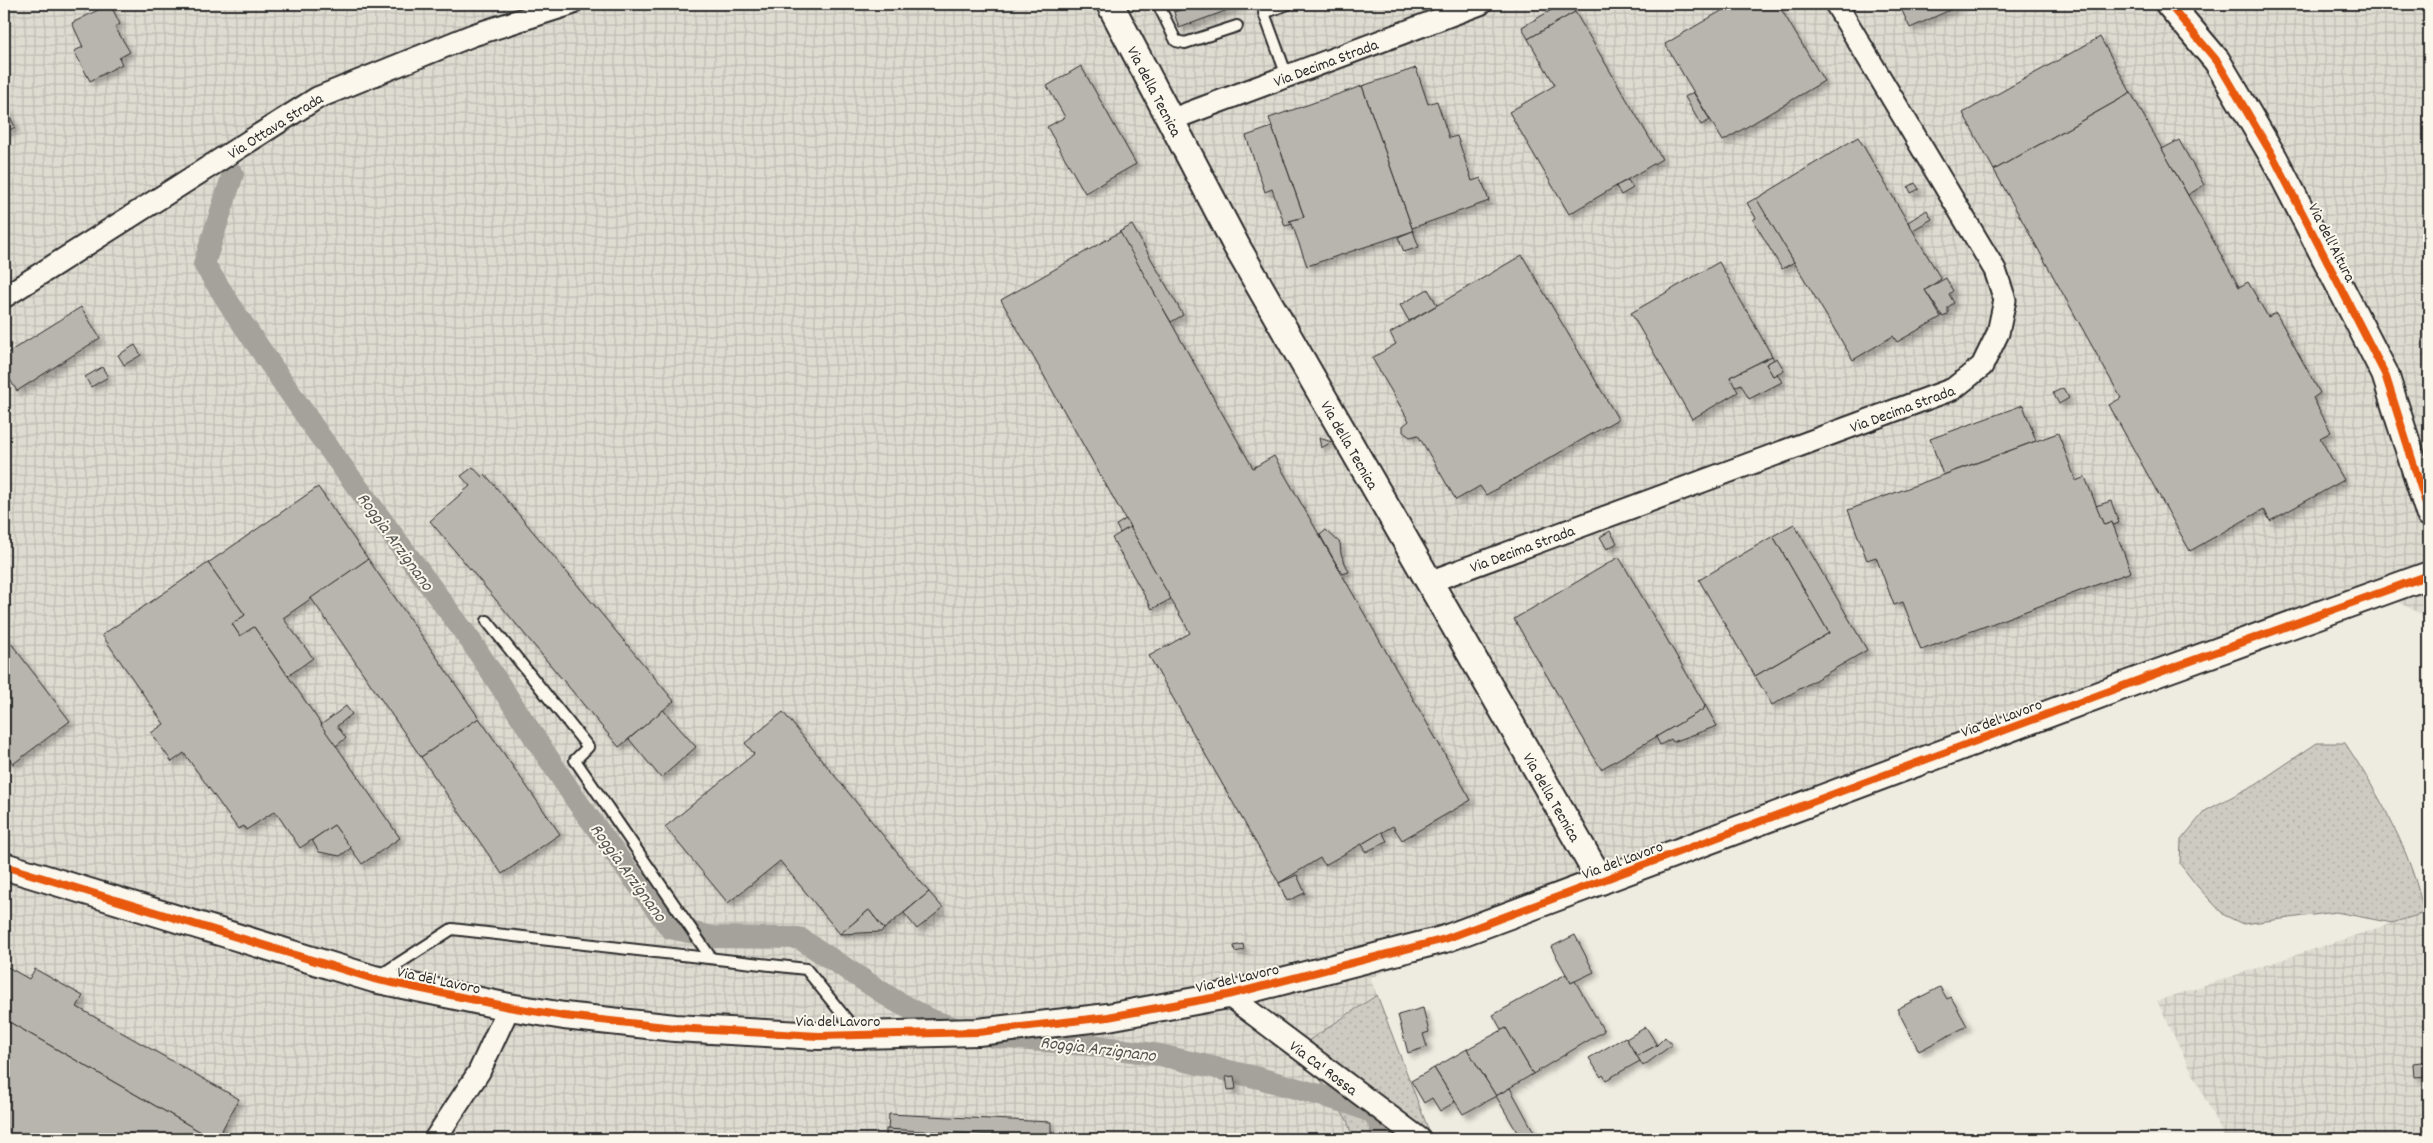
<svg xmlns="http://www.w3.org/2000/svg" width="2433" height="1143" font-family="Dekko,sans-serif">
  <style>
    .industrial { fill: url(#industrial-grid) }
    .grass { fill: url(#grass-dots); stroke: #7c7b76 }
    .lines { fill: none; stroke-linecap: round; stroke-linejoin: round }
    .canal { stroke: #a4a29a; stroke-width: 22 }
    .building { fill: #b8b5ae; stroke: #2b2b2b; filter: url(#shadow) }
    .service-casing { stroke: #2b2b2b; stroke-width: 14 }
    .minor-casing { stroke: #2b2b2b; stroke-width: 25 }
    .tertiary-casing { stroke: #2b2b2b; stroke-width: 30 }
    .service { stroke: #fbf7ec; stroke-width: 10 }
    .minor { stroke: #fbf7ec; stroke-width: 21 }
    .tertiary { stroke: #fbf7ec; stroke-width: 26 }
    .cycleway-casing { stroke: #fbf7ec; stroke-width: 11 }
    .cycleway { stroke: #e8590c; stroke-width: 8 }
    .labels { text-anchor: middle; stroke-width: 4; stroke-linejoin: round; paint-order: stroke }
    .street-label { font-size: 16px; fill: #2b2b2b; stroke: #fbf7ec }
    .water-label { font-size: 18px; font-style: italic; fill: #555552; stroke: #fbf7ec }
  </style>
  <defs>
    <pattern id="industrial-grid" width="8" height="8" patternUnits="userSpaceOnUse" patternTransform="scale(1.25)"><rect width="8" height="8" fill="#dedbd1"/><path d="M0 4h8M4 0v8" fill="none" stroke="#bfbcb4"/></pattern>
    <pattern id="grass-dots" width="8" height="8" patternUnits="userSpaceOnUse" patternTransform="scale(1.25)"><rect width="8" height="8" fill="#cecbc2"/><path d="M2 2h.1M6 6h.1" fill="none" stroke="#b1aea7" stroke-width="1.8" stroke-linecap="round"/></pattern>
    <filter id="shadow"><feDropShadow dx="4.5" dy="4.5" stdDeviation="2.5" flood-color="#0004"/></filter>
  </defs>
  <rect width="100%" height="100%" fill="#eeebe0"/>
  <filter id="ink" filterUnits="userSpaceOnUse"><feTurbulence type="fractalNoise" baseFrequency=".02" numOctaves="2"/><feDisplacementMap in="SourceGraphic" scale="10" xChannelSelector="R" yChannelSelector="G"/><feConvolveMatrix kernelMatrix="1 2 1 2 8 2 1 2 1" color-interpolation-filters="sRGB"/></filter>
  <g filter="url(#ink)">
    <g class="industrial">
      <path d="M4,4H2429V618L2390,598L1480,929L1370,978L1377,995L1299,1047L1347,1120L1353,1139H4Z"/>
      <path d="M2429,911V1139H2225L2157,1001Z"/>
    </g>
    <g class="grass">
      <path d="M2317,743H2345C2380,796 2411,851 2424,913L2392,923L2336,912L2243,924L2224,915L2197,886L2180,864L2181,840L2205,811L2256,784Z"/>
      <path d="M1377,995L1432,1139H1353L1347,1120L1299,1047Z"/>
    </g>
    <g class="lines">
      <g class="canal">
        <path d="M233,174L204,264L236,314L319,435L470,640L576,800L670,928L713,937L799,938L894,1000L931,1020L960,1030"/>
        <path d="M993,1037L1090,1045L1160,1055L1259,1078L1348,1103L1374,1113L1379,1123L1383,1139"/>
      </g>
    </g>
    <g class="building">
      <path d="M110,4L120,24L115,27L130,52L119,58L122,64L90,81L74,51L83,47L72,23Z"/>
      <path d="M1171,4H1196L1174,12Z"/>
      <path d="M1196,4H1244L1179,28L1174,12Z"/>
      <path d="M1562,4H1571L1575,12L1528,39L1522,27Z"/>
      <path d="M1733,4H1778L1824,81L1723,141L1665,44Z"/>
      <path d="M1899,4H1963L1910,28Z"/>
      <path d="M1575,12L1662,159L1569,214L1509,112L1555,85L1528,39Z"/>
      <path d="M2100,37L2131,93L1994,170L1963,113Z"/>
      <path d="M1081,66L1136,164L1085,193L1047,127L1065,117L1047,86Z"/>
      <path d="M1416,68L1428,104L1437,101L1449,138L1457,136L1472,181L1481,178L1489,201L1412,228L1362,86Z"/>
      <path d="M1362,86L1413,231L1307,266L1292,224L1289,221L1304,217L1269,118Z"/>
      <path d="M1693,92L1710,120L1701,125L1685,97Z"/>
      <path d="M2131,93L2239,287L2248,282L2268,317L2276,313L2320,393L2313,398L2331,432L2320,438L2344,480L2270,521L2264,509L2190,551L2109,405L2121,398L1994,170Z"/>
      <path d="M4,104L15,127L4,133Z"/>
      <path d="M1272,127L1304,217L1289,221L1292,224L1285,226L1272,189L1265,192L1246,136Z"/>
      <path d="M1858,137L1941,279L1925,290L1941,317L1897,342L1893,336L1853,360L1756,199Z"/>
      <path d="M2179,140L2204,185L2188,195L2162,149Z"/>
      <path d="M1628,180L1633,188L1621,195L1616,186Z"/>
      <path d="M1915,183L1919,189L1911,193L1908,187Z"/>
      <path d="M1756,198L1794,262L1782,269L1753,220L1756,218L1747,203Z"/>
      <path d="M1927,210L1932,219L1913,230L1908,222Z"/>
      <path d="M1132,225L1183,315L1171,322L1119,232Z"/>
      <path d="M1413,231L1419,247L1404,252L1398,237Z"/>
      <path d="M1120,232L1253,468L1274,456L1471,800L1402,840L1393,826L1325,865L1320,858L1279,883L1149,656L1190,633L1001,300Z"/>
      <path d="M1522,255L1618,419L1486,495L1480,486L1456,500L1418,435L1410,437L1403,432V426L1409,421L1372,358L1396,344L1390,333Z"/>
      <path d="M1719,262L1772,356L1730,377L1738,392L1692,419L1631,313Z"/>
      <path d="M1946,278L1953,291L1949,294L1954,303L1948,307V314L1943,317L1925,290Z"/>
      <path d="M1428,289L1437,305L1409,321L1400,305Z"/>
      <path d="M81,307L100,338L17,391L4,370V355Z"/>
      <path d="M135,345L141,355L124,365L118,355Z"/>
      <path d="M1772,356L1774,360L1766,364L1773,376L1777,374L1782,382L1749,399L1741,384L1735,387L1730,377Z"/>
      <path d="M1777,358L1784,370L1773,376L1766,364Z"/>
      <path d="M102,367L108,377L91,387L85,377Z"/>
      <path d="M2063,388L2069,398L2059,404L2053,393Z"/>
      <path d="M2023,405L2036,441L1943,475L1930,439Z"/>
      <path d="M2058,433L2076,481L2085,477L2104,525L2112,522L2131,572L1921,650L1903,602L1894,605L1876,557L1867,560L1848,510Z"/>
      <path d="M1319,438L1332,442L1321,448Z"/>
      <path d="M473,467L482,477L485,474L674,701L619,747L430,521L470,486L461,476Z"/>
      <path d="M318,487L368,559L283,618L313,658L288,676L254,627L240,636L232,624L245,615L208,563Z"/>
      <path d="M2111,501L2119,523L2113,525L2112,522L2104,525L2096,506Z"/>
      <path d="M1126,519L1130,527L1120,533L1116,525Z"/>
      <path d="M1794,524L1867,650L1772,705L1755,676L1829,633L1773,536Z"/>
      <path d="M1130,527L1171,599L1152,609L1112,538Z"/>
      <path d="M1326,530L1340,543L1341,554L1349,572L1342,574L1320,535Z"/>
      <path d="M1610,531L1617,543L1607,549L1600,537Z"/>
      <path d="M1773,536L1829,633L1755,676L1699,580Z"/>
      <path d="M1619,557L1705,705L1704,709L1601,769L1514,619Z"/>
      <path d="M368,559L479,718L421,757L311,598Z"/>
      <path d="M208,563L245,615L232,624L240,636L254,627L400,838L362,864L334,825L300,848L275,811L246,830L244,826L238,829L184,753L172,762L151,733L164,724L102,635Z"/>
      <path d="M4,634L70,721L13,764L4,752Z"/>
      <path d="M1705,705L1717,726L1673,742L1671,739L1660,745L1656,737L1704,709Z"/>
      <path d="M346,706L352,714L337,726L346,738L336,746L321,725Z"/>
      <path d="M663,710L696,747L661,778L629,739Z"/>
      <path d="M783,712L929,892L884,929L869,910L840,934L780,861L728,903L665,827L754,754L745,743Z"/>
      <path d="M479,718L560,834L502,874L421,757Z"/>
      <path d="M334,825L351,848L340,856L319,852L312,840Z"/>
      <path d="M1382,832L1387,841L1366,852L1362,844Z"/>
      <path d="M1297,875L1305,893L1287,901L1279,883Z"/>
      <path d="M929,892L943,908L917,929L904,913Z"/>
      <path d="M869,910L884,929L881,932L840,934Z"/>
      <path d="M1575,935L1594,972L1571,983L1551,947Z"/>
      <path d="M1243,944L1244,950L1235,952L1234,946Z"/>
      <path d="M4,965L29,979L35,969L83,996L77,1007L239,1099L217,1139H213L4,1019Z"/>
      <path d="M1566,974L1571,983L1575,981L1604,1031L1533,1074L1506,1028L1502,1031L1493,1015Z"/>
      <path d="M1940,987L1947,999L1951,997L1967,1026L1919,1051L1897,1009Z"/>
      <path d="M1423,1008L1429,1032L1423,1034L1427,1047L1408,1053L1398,1015Z"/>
      <path d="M4,1019L213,1139H4Z"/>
      <path d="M1646,1027L1657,1045L1637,1056L1626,1039Z"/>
      <path d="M1506,1028L1533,1074L1496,1096L1467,1049Z"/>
      <path d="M1625,1037L1640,1061L1606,1080L1603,1075L1601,1077L1589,1058Z"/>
      <path d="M1665,1037L1672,1045L1643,1066L1637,1056L1657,1045Z"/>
      <path d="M1467,1049L1496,1096L1463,1114L1434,1068Z"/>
      <path d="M2429,1061V1076L2414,1077L2413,1063Z"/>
      <path d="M1434,1068L1455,1102L1440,1111L1432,1098L1424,1103L1411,1081Z"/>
      <path d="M1234,1076L1236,1089L1228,1090L1226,1077Z"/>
      <path d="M1510,1088L1534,1132L1521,1139L1496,1096Z"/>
      <path d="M2424,1103H2429V1114H2425Z"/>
      <path d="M889,1114L1051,1122V1138L888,1130Z"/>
      <path d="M886,1129L1051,1138L1052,1139H886Z"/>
    </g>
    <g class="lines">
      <defs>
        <g id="service">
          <path d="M1158,4L1176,41L1185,43L1237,26"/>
          <path d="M1287,76L1264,13L1288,4"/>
          <path d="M487,621L588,747L575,760L711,958"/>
          <path d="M379,976L452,929L806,969L856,1031"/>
        </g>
        <g id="minor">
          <path id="s1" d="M1170,120L1480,4"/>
          <path id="s2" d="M4,297L317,98L473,35L571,4"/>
          <path id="s3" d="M1429,582L1953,389L1982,366L1998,333L2005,300L1995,270L1836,4"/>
          <path id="s4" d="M1228,995L1420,1139"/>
          <path d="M435,1139L479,1072L509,1007"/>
        </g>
        <g id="tertiary">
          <path id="s5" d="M1110,4L1237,247L1601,881"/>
          <path d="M2169,4L2217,61L2274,158L2385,374L2429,513"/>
          <path d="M4,866L374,979L509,1007L564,1016L675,1028L819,1036L978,1032L1108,1017L1228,995L1445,939L2155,674L2429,575"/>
        </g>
      </defs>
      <use href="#service" class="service-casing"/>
      <use href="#minor" class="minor-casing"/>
      <use href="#tertiary" class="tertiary-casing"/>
      <use href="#service" class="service"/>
      <use href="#minor" class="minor"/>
      <use href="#tertiary" class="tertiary"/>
      <defs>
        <g id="cycleway">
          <path d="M2169,4L2217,61L2274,158L2385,374L2429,513"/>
          <path d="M4,866L374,979L509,1007L564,1016L675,1028L819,1036L978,1032L1108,1017L1228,995L1445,939L2155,674L2429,575"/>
        </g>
      </defs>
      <use href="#cycleway" class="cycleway-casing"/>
      <use href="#cycleway" class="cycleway"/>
    </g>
  </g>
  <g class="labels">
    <g class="street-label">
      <text dy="6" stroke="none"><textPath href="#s1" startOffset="166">Via Decima Strada</textPath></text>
      <text dy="6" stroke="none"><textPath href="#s5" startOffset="98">Via della Tecnica</textPath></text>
      <text dy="6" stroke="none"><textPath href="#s2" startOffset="321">Via Ottava Strada</textPath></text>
      <text transform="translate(2333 242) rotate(63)" y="6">Via dell'Altura</text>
      <text dy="6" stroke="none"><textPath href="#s3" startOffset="504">Via Decima Strada</textPath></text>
      <text dy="6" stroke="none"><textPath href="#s5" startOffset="502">Via della Tecnica</textPath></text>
      <text dy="6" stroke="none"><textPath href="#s3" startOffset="99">Via Decima Strada</textPath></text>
      <text transform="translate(2001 717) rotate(-20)" y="6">Via del Lavoro</text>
      <text dy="6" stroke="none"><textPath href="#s5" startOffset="908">Via della Tecnica</textPath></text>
      <text transform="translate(1622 859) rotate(-20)" y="6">Via del Lavoro</text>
      <text transform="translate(1237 977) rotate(-13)" y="6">Via del Lavoro</text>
      <text transform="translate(439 979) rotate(12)" y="6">Via del Lavoro</text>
      <text x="838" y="1026">Via del Lavoro</text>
      <text dy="6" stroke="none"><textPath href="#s4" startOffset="120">Via Ca' Rossa</textPath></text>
    </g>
    <g class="water-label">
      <text transform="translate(396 541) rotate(54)" y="6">Roggia Arzignano</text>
      <text transform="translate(629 872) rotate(54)" y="6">Roggia Arzignano</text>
      <text transform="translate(1098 1048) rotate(7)" y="6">Roggia Arzignano</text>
    </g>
  </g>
  <rect width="2433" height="1143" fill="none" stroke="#fbf7ec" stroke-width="20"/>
  <rect x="10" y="10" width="2413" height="1123" fill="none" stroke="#2b2b2b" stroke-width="2" filter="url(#ink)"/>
</svg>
